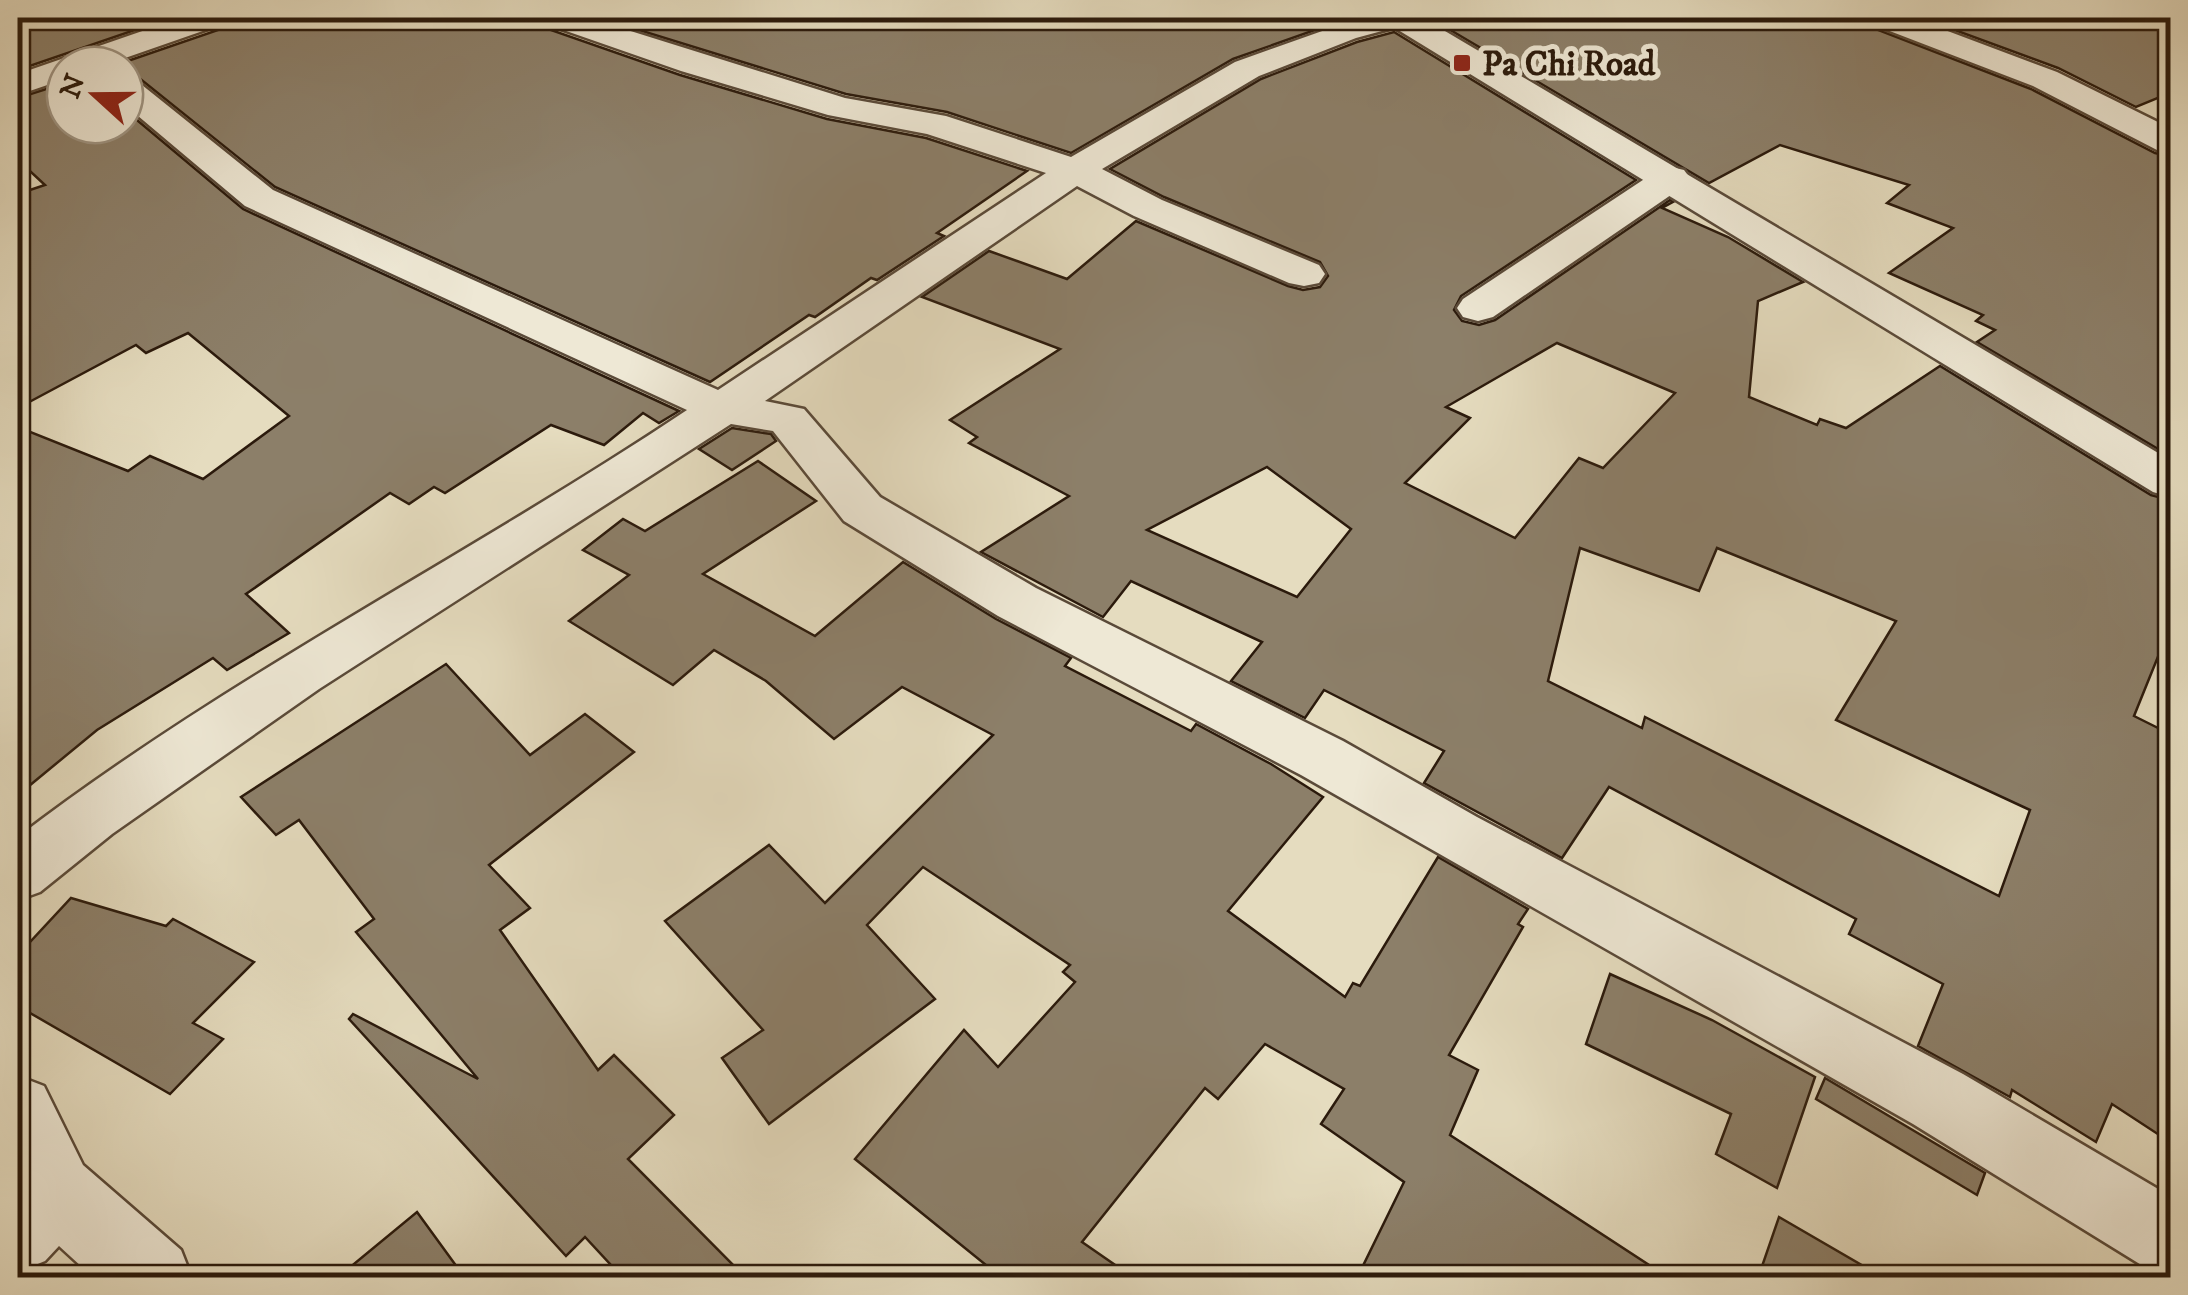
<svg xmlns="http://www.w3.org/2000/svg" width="2188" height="1295" font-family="'IM FELL DW Pica',serif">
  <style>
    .building { fill: #8c7f69; stroke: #2b1a0c; stroke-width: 2.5; fill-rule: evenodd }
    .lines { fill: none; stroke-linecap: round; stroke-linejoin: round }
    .minor-casing { stroke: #5a4a39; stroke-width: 5 }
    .tertiary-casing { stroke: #5a4a39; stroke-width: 5 }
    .minor { fill: #eee8d5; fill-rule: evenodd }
    .tertiary { fill: #eee8d5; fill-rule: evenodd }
    .poi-dot { fill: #8f2418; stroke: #eee8d5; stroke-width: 4 }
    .labels { text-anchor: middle; stroke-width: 10; stroke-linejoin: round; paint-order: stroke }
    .far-poi-label { font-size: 35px; font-weight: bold; fill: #2b1a0c; stroke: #eee8d5; text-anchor: start }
  </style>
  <rect width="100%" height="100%" fill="#e5dcbf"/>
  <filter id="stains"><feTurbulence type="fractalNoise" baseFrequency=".002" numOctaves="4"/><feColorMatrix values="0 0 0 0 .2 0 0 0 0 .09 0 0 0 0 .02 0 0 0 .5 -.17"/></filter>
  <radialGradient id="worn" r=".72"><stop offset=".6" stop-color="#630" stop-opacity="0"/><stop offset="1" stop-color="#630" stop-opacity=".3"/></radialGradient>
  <g class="building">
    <path d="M62,18H170L18,70V31Z"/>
    <path d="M229,18H540L548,29L680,75L827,119L926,138L1027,171L937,233L944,236L877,280L871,278L815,317L809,315L710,382L275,187L139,78L125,75V65H116L221,29Z"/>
    <path d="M600,18H1349L1233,59L1071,153L947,112L846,94Z"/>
    <path d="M1430,18H1865L1873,28L2031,89L2155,153L2170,156V456L1977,342L1995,330L1976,321L1983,315L1889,273L1953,228L1887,203L1909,185L1780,145L1709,183Z"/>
    <path d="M1922,18H2170V93L2136,107L2058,68Z"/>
    <path d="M1394,32L1636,180L1461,296L1454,310L1462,321L1479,325L1495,320L1670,200L1673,202L1662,208L1728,237L1803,282L1758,301L1749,397L1817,425L1820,419L1846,428L1940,366L2151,495L2170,500V627L2134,716L2170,734V1142L2112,1104L2096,1142L2012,1090L2010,1097L1918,1046L1943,984L1849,934L1856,919L1609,787L1562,858L1424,783L1444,751L1324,690L1305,718L1231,681L1262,642L1131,581L1103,617L981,552L1069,496L969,443L977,437L950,420L1060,349L922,297L989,251L1067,279L1136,221L1288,286L1303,290L1320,287L1328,276L1320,262L1164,197L1110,169L1261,79L1357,42ZM1557,343L1675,393L1603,468L1579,458L1515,538L1405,483L1470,418L1446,407ZM1267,467L1351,529L1297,597L1147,530ZM1580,548L1699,591L1717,548L1896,621L1836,720L2030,810L1999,896L1645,717L1642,728L1548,681Z"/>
    <path d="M65,83V125H125V110L243,209L679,411L659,423L643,413L604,445L551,425L445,493L434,487L409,504L390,493L246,594L289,633L227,670L213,658L97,730L18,795V427L128,471L150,456L203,479L289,416L188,333L146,353L136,345L18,408V194L45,185L18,160V98Z"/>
    <path d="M732,428L771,434L776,441L732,470L699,449Z"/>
    <path d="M758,461L816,501L703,574L815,636L903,562L996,619L1071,658L1065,666L1191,731L1196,724L1271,764L1323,797L1228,911L1345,997L1353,983L1360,986L1438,857L1528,909L1518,924L1523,927L1449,1055L1478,1070L1450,1135L1669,1278H1357L1404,1182L1321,1124L1344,1089L1265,1044L1218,1099L1205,1088L1082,1242L1134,1278H1002L855,1159L964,1030L998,1067L1075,982L1063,972L1070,965L923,867L867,925L935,999L769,1124L722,1058L763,1030L665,921L769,845L825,903L993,735L902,687L834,739L766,681L714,650L673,685L569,621L629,575L583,550L623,519L645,531Z"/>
    <path d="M446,664L530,755L585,714L634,752L489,865L530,908L500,930L598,1070L614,1055L674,1115L628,1159L746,1278H623L585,1237L566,1256L349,1019L353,1014L478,1079L356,932L374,919L299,820L276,835L241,797Z"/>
    <path d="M71,898L166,926L173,919L254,962L193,1023L223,1039L170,1094L18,1006V955Z"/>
    <path d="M1610,974L1712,1020L1815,1077L1777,1188L1716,1154L1731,1114L1586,1044Z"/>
    <path d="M1825,1078L1985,1173L1977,1195L1816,1099Z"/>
    <path d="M417,1212L465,1278H337Z"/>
    <path d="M1779,1217L1884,1278H1758Z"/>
  </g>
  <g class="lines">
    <defs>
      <g id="minor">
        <path d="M180,18H225L220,25L105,65H65V79L18,95V74Z"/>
        <path d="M544,18H589L845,98L946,116L1071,157L1235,62L1359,18H1408L1404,25L1356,38L1259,76L1102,169L1162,200L1319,265L1325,274L1319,283L1304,286L1289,283L1134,216L1077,186L765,401L804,409L880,497L1036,588L1343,741L1477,817L1963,1074L2170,1196V1277L2143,1266L1913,1124L1301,775L998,616L844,521L773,431L731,424L319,689L112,834L40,892L18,900V837C228,676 467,557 687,410L245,206L125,105V78L137,81L273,190L718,390L1046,173L927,134L828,115L681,71L549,25Z"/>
        <path d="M1869,18H1913L2057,72L2170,128V153L2157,150L2033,86L1874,25Z"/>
        <path d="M1671,167L1684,170L1690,178L1684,186L1493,317L1478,321L1463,317L1457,308L1463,299L1658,170Z"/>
        <path d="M18,1076L44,1086L83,1165L181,1250L192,1278H94L59,1246L45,1261L18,1272Z"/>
      </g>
      <path id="tertiary" d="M1385,18H1423L2170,460V497L2153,492L1390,25Z"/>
    </defs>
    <use href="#minor" class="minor-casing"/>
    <use href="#tertiary" class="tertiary-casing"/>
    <use href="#minor" class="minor"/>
    <use href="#tertiary" class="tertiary"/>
  </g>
  <rect class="poi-dot" x="1452" y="53" width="20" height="20" rx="5"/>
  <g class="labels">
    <g class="far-poi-label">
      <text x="1482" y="75">Pa Chi Road</text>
    </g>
  </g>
  <rect width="2188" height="1295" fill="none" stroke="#e5dcbf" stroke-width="60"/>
  <rect x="20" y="20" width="2148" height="1255" fill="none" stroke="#2b1a0c" stroke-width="5"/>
  <rect x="30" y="30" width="2128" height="1235" fill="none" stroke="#2b1a0c" stroke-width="2.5"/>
  <g transform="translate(95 95) rotate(291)"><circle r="48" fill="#eee8d5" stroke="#a09685" stroke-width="2.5"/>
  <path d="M0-8L18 38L0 25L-18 38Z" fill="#8f2418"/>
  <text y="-15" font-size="28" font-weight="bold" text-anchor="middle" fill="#2b1a0c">N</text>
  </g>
  <rect width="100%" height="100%" filter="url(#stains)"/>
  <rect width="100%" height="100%" fill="url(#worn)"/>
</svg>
